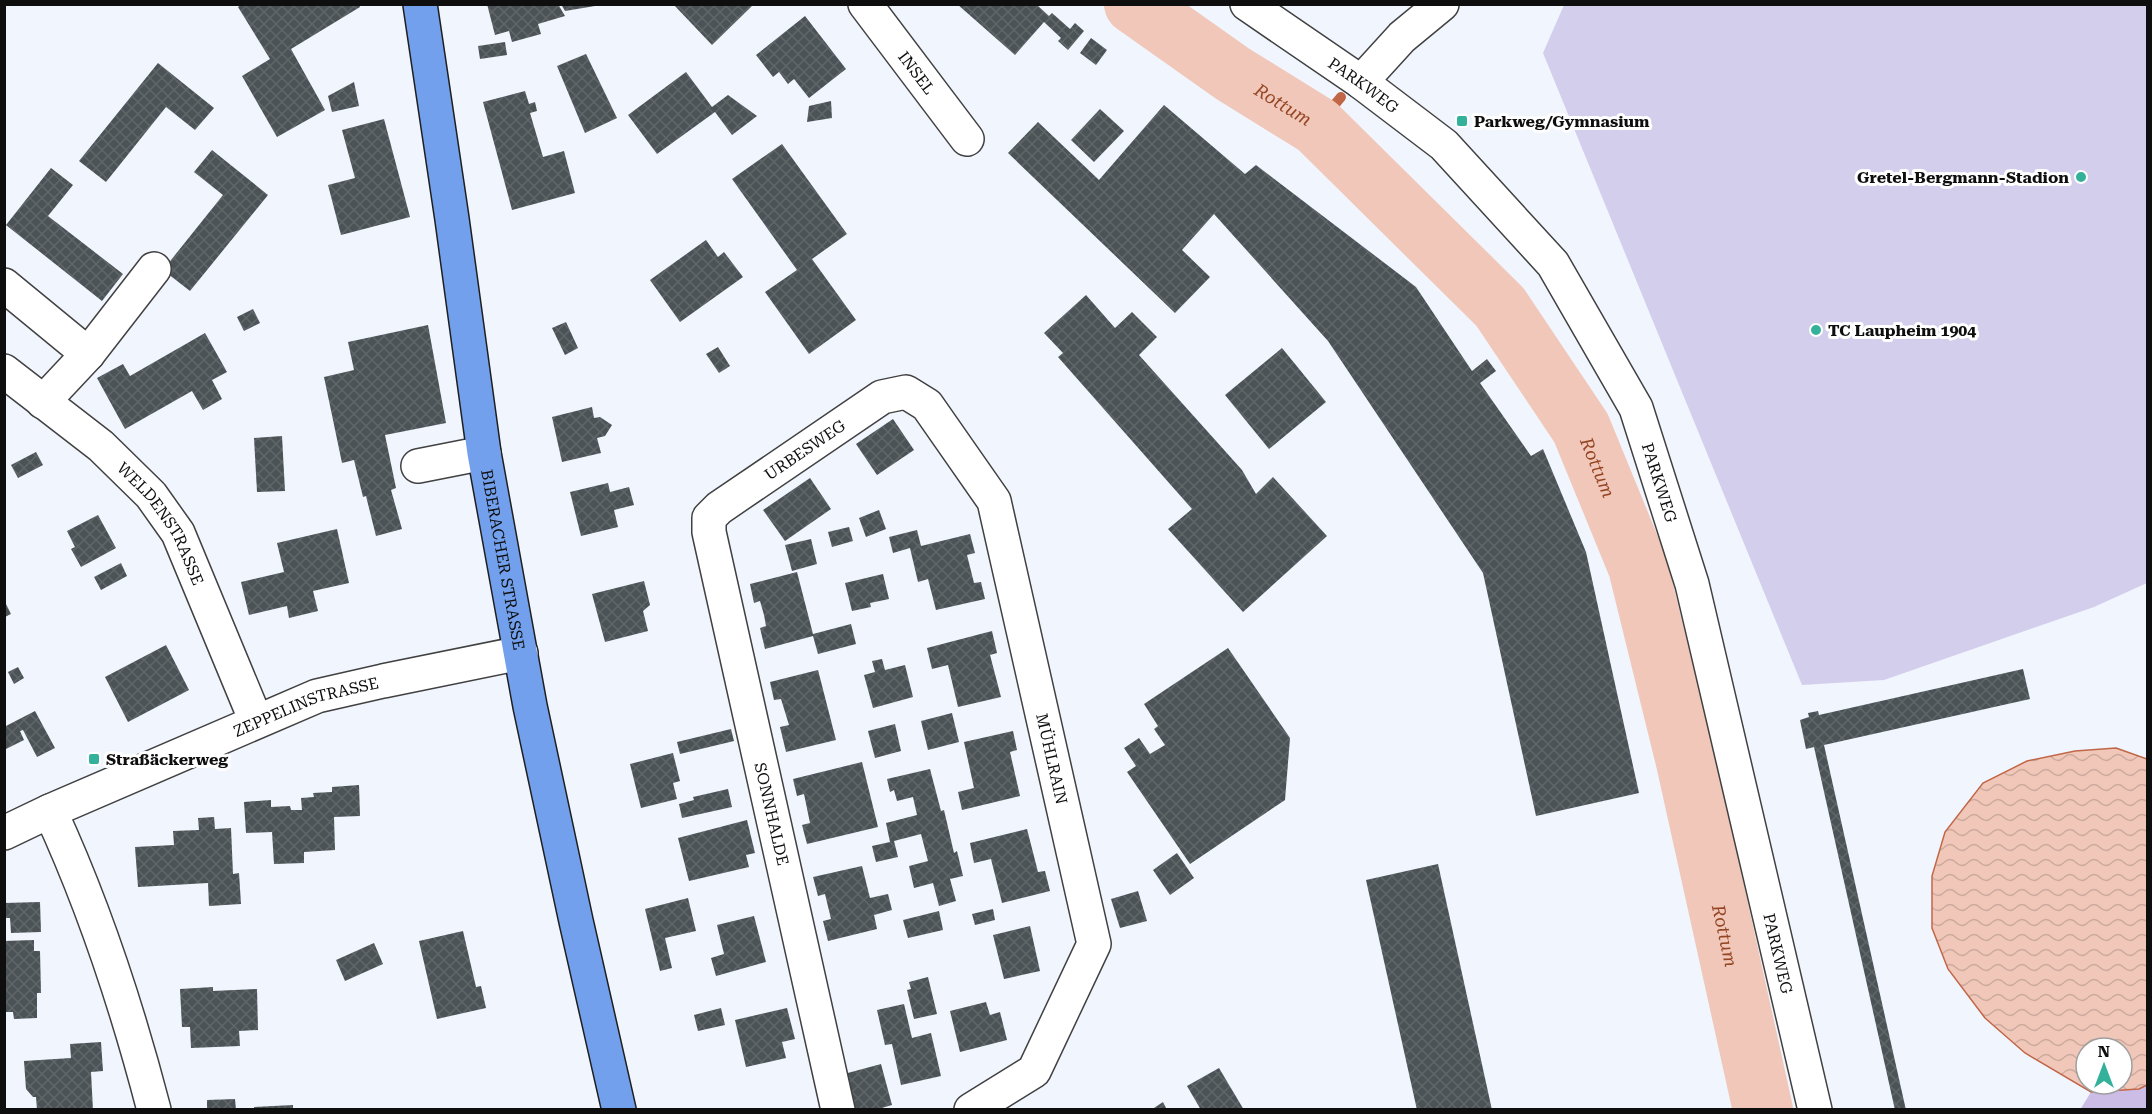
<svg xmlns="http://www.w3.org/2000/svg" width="2152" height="1114" font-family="'Roboto Serif',serif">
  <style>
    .grass { fill: #cbbde5 }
    .pitch { fill: #d4ceed }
    .water { fill: url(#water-waves); stroke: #c16747; stroke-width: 1.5; fill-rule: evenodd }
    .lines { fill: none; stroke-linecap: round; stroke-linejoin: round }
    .stream { stroke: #c16747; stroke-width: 10 }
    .river { stroke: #f0c7b9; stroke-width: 60 }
    .building { fill: url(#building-cross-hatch) }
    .minor-casing { stroke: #414141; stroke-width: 36 }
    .major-casing { stroke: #1f1f1f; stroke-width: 36 }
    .minor { stroke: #fff; stroke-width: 33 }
    .major { stroke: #72a0ec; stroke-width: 33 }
    .poi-dot { fill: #33b19a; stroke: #fff; stroke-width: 2 }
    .labels { text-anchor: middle; stroke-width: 6; stroke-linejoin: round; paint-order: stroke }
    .street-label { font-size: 16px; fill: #0e0e0e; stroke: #fff }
    .poi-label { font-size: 16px; font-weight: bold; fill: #0e0e0e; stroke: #fff; text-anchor: start }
    .water-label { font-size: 18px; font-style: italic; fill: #944523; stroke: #fff }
  </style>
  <defs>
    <pattern id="water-waves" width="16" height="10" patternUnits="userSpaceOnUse" patternTransform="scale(1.5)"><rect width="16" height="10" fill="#f0c7b9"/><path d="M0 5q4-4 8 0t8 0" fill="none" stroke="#cdaa9e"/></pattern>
    <pattern id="building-cross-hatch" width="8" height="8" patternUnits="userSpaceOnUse" patternTransform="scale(1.5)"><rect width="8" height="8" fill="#4b5356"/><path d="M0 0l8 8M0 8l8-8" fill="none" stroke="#616769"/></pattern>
  </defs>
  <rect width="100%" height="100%" fill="#f0f5fe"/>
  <path class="grass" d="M2147,1085V1109L2080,1110L2091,1092L2139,1089Z"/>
  <path class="pitch" d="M1564,5H2147V583L2094,607L1884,680L1802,685L1543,53Z"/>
  <path class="water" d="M2116,748L2147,759V1085L2139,1089L2091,1092L2025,1053L1985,1018L1948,969L1932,928V876L1945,832L1983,783L2027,761L2075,751ZM2086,1048H2122V1084H2086Z"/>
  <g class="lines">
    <path class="stream" d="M1317,126L1341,97"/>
    <path class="river" id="s1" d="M1134,4L1233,74L1317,126L1500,307L1581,428L1638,567L1686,762L1763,1110"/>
  </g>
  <g class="building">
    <path d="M242,4H359L360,7L291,49L325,110L277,137L242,76L270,59L238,7Z"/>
    <path d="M487,4H558L565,16L538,24L541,34L512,42L509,31L495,35Z"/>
    <path d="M561,4H595V6L565,11Z"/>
    <path d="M673,4H754L712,45Z"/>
    <path d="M957,4H1036L1049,16L1052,13L1070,29L1075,23L1084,31L1068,50L1058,41L1061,38L1044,22L1015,55Z"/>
    <path d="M805,16L846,69L809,98L794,79L788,84L779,72L773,77L756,55Z"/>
    <path d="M1091,38L1107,50L1096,65L1080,53Z"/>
    <path d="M505,42L507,55L480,59L478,46Z"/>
    <path d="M586,54L617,118L585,133L557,66Z"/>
    <path d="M158,63L214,108L195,130L166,107L106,182L79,161Z"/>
    <path d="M686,72L712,107L728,95L757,116L732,135L715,112L657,154L628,115Z"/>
    <path d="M354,82L359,106L332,112L328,96Z"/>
    <path d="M525,91L529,104L535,102L537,111L530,113L543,157L564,151L575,193L512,210L483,102Z"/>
    <path d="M831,101L832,118L807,122L809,106Z"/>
    <path d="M1164,105L1245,174L1256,165L1416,287L1472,371L1487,359L1496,371L1480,383L1531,456L1543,449L1586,552L1639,793L1536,816L1483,573L1328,341L1214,214L1182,250L1210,277L1175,313L1008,153L1038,122L1099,180Z"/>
    <path d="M1100,109L1124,131L1094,162L1071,140Z"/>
    <path d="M384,119L410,217L341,235L328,185L355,178L342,130Z"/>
    <path d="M782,144L847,234L812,259L856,320L809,354L765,292L797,270L732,179Z"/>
    <path d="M212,150L268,195L190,291L163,270L223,195L194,172Z"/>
    <path d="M51,168L73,185L48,216L123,274L102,301L6,225Z"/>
    <path d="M706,240L718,257L724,252L743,277L680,322L650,280Z"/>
    <path d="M1086,295L1115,328L1132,312L1157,337L1139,355L1242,470L1256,494L1273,477L1327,536L1243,612L1168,529L1192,509L1058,357L1063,353L1044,333Z"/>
    <path d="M253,309L260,323L244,331L237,317Z"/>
    <path d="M566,322L578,348L565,355L552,328Z"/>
    <path d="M428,325L446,423L385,435L396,488L391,490L402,529L376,536L366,496L363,497L354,460L342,463L324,377L354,370L348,342Z"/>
    <path d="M205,333L227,372L212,380L222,399L203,410L192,391L125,429L97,378L123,364L130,376Z"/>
    <path d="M718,347L730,366L719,373L706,354Z"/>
    <path d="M1282,348L1326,402L1269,449L1225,395Z"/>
    <path d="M592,407L594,418L600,417L612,425L605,436L597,438L601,453L562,462L552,417Z"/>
    <path d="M893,419L914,450L877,475L856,444Z"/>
    <path d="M282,436L285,491L257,492L254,438Z"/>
    <path d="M36,452L43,465L18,478L11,465Z"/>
    <path d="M810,478L831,509L785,541L763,510Z"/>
    <path d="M608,483L610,492L629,487L634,505L614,510L618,527L581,536L570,492Z"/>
    <path d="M879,510L886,529L866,537L859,518Z"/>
    <path d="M98,515L116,548L81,567L71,549L75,547L67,531Z"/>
    <path d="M849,527L853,541L832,547L828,532Z"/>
    <path d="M337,529L349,583L313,591L318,611L289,618L287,606L249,615L241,582L284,572L277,543Z"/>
    <path d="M917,530L921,546L970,534L975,553L967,555L974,583L981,582L985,599L936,610L928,579L918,582L910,548L893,553L889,537Z"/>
    <path d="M811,539L817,564L792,571L785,545Z"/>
    <path d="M121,563L127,576L101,590L94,577Z"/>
    <path d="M797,572L813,634L851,624L856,644L818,654L813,636L765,649L760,628L766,626L764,615L760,601L754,603L750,584Z"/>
    <path d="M883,574L889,599L870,603L871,607L852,611L845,583Z"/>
    <path d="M644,581L650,605L643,611L648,631L605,642L592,594Z"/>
    <path d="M5,602L11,614L5,617Z"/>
    <path d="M992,631L997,653L990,655L1001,697L958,707L948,665L932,669L927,648Z"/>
    <path d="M166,645L189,690L128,722L105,677Z"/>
    <path d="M1228,648L1290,738L1285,800L1190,864L1127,772L1136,766L1124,748L1139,738L1150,754L1165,745L1154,729L1158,726L1144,704Z"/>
    <path d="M882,659L885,670L905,665L913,697L873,708L864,675L875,672L872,661Z"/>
    <path d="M18,667L24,678L14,684L8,672Z"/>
    <path d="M2023,669L2030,699L1824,745L1906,1110H1895L1814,747L1806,749L1800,720L1809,717L1808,713L1818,711L1819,715Z"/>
    <path d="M818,670L836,740L786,752L780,727L789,725L781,699L774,700L770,682Z"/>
    <path d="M35,711L55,748L37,757L23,730L20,731L24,740L4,750V727Z"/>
    <path d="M952,713L959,742L928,750L921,721Z"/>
    <path d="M895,724L901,751L875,758L868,731Z"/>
    <path d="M731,729L734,741L680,754L677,742Z"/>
    <path d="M1013,731L1017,750L1010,752L1020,796L962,810L958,792L974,788L964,742Z"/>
    <path d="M673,753L680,781L673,783L677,799L641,808L630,764Z"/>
    <path d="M862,762L878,827L807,844L802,825L810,823L804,794L797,796L793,779Z"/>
    <path d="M930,769L941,811L944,810L954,853L957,851L963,876L950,879L956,901L939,906L933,883L914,888L909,866L928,861L921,834L894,841L898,857L876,862L872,846L890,842L886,823L917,815L913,797L897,801L894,790L890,792L887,779Z"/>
    <path d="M359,785L360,816L334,817L335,850L304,852V863L274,864L272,832L246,833L244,802L271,800V807L290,806L291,810H302L301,798L314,797L313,793L332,792V787Z"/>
    <path d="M728,789L732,807L682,818L679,804L694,800L693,797Z"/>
    <path d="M214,817L215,829L231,828L233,874L239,873L241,904L209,906L208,883L138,887L135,847L174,845L173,831L199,830L198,818Z"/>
    <path d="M747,820L755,853L746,855L749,867L689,881L678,838Z"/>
    <path d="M1027,829L1038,872L1045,871L1050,891L1002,903L991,859L974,863L970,843Z"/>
    <path d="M1177,853L1194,878L1170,895L1153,870Z"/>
    <path d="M1438,864L1492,1110H1417L1366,880Z"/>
    <path d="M862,866L870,898L888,894L892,910L874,915L877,929L828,941L823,921L831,919L825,894L818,896L813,877Z"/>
    <path d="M1138,891L1147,921L1120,928L1111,899Z"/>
    <path d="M688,898L696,931L665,938L672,968L660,971L645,909Z"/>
    <path d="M40,902L41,932L11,933L10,918H4V903Z"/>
    <path d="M993,909L995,920L975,925L972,914Z"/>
    <path d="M939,911L943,930L908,938L903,920Z"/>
    <path d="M754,916L766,962L716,976L711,958L724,954L717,925Z"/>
    <path d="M1030,926L1040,971L1004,979L993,935Z"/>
    <path d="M463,931L476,987L481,986L486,1008L437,1019L419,941Z"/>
    <path d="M34,940V951H40L41,993H37V1018L14,1019L13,1012H4V941Z"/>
    <path d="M374,943L383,964L345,981L336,960Z"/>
    <path d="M928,977L937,1014L914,1019L907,990L911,989L909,982Z"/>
    <path d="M213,987V991L257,989L258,1030L239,1031L240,1046L191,1048L190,1027H182L180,989Z"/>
    <path d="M986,1002L990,1015L1000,1012L1007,1040L960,1052L950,1011Z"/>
    <path d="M904,1004L912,1038L931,1033L941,1076L901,1085L892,1044L885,1045L877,1010Z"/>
    <path d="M721,1008L725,1025L698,1031L694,1015Z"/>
    <path d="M787,1008L795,1039L782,1042L786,1058L746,1067L735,1020Z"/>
    <path d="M101,1042L103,1071L91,1072L93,1110H37L36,1097H33L26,1089L24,1061L71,1058L70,1044Z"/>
    <path d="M881,1064L892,1105L875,1110H854L844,1074Z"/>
    <path d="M1219,1068L1244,1110H1201L1187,1086Z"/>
    <path d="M235,1099L236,1110H207V1100Z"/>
    <path d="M1163,1102L1167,1110H1151Z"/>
    <path d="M293,1105V1110H254V1107Z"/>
  </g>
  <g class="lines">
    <defs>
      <g id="minor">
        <path id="s2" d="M865,4L967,139"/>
        <path id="s3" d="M1247,4L1361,82L1444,145L1553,264L1636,408L1692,584L1815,1110"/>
        <path d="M1361,82L1402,37L1442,4"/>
        <path d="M4,285L88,354L43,402"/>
        <path d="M88,354L154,269"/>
        <path id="s4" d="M4,371L101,446L151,495L178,533L256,721"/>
        <path d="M418,466L484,453"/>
        <path d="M50,811C93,904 128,1010 154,1110"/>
        <path id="s5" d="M4,833L50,811L317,696L383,681L521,653"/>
        <path id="s6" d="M838,1110L709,532V518L719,508L882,397L906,392L927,405L994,501L1094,944L1034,1071L971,1110"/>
      </g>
      <g id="major">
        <path id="s7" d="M420,4L452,219L484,453L530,706L576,921L619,1110"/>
      </g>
    </defs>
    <use href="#minor" class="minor-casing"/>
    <use href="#major" class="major-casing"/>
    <use href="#minor" class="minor"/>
    <use href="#major" class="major"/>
  </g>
  <g class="poi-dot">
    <rect x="1456" y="115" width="12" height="12" rx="3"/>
    <circle cx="2081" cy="177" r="6"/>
    <circle cx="1816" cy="330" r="6"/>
    <rect x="88" y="753" width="12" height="12" rx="3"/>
  </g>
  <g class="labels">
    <g class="street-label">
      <text dy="6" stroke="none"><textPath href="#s2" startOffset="86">INSEL</textPath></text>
      <text dy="6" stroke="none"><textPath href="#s3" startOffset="142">PARKWEG</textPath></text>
      <text dy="6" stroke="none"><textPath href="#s6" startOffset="724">URBESWEG</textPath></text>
      <text dy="6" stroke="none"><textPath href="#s3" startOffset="648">PARKWEG</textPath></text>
      <text dy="6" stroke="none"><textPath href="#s4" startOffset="222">WELDENSTRASSE</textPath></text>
      <text dy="6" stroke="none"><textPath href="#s7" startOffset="562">BIBERACHER STRASSE</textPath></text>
      <text dy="6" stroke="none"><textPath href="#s5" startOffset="328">ZEPPELINSTRASSE</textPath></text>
      <text dy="6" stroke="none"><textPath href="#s6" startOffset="1248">MÜHLRAIN</textPath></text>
      <text transform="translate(772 814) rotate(77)" y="6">SONNHALDE</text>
      <text dy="6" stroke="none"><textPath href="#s3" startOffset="1134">PARKWEG</textPath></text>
    </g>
    <g class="poi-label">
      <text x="1474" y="127">Parkweg/Gymnasium</text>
      <text x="2069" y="183" text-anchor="end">Gretel-Bergmann-Stadion</text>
      <text x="1828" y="336">TC Laupheim 1904</text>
      <text x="106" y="765">Straßäckerweg</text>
    </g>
    <g class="water-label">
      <text dy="6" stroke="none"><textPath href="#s1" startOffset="180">Rottum</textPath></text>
      <text dy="6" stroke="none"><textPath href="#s1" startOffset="666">Rottum</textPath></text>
      <text dy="6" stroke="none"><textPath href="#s1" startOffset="1152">Rottum</textPath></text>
    </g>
  </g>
  <rect width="2152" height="1114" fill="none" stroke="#0e0e0e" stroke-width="12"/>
  <g transform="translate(2104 1066)"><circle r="28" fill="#ffffff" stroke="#9f9f9f" stroke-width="1.5"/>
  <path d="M0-4.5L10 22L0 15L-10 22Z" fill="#33b19a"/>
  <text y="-9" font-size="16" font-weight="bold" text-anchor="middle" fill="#0e0e0e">N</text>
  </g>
</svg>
